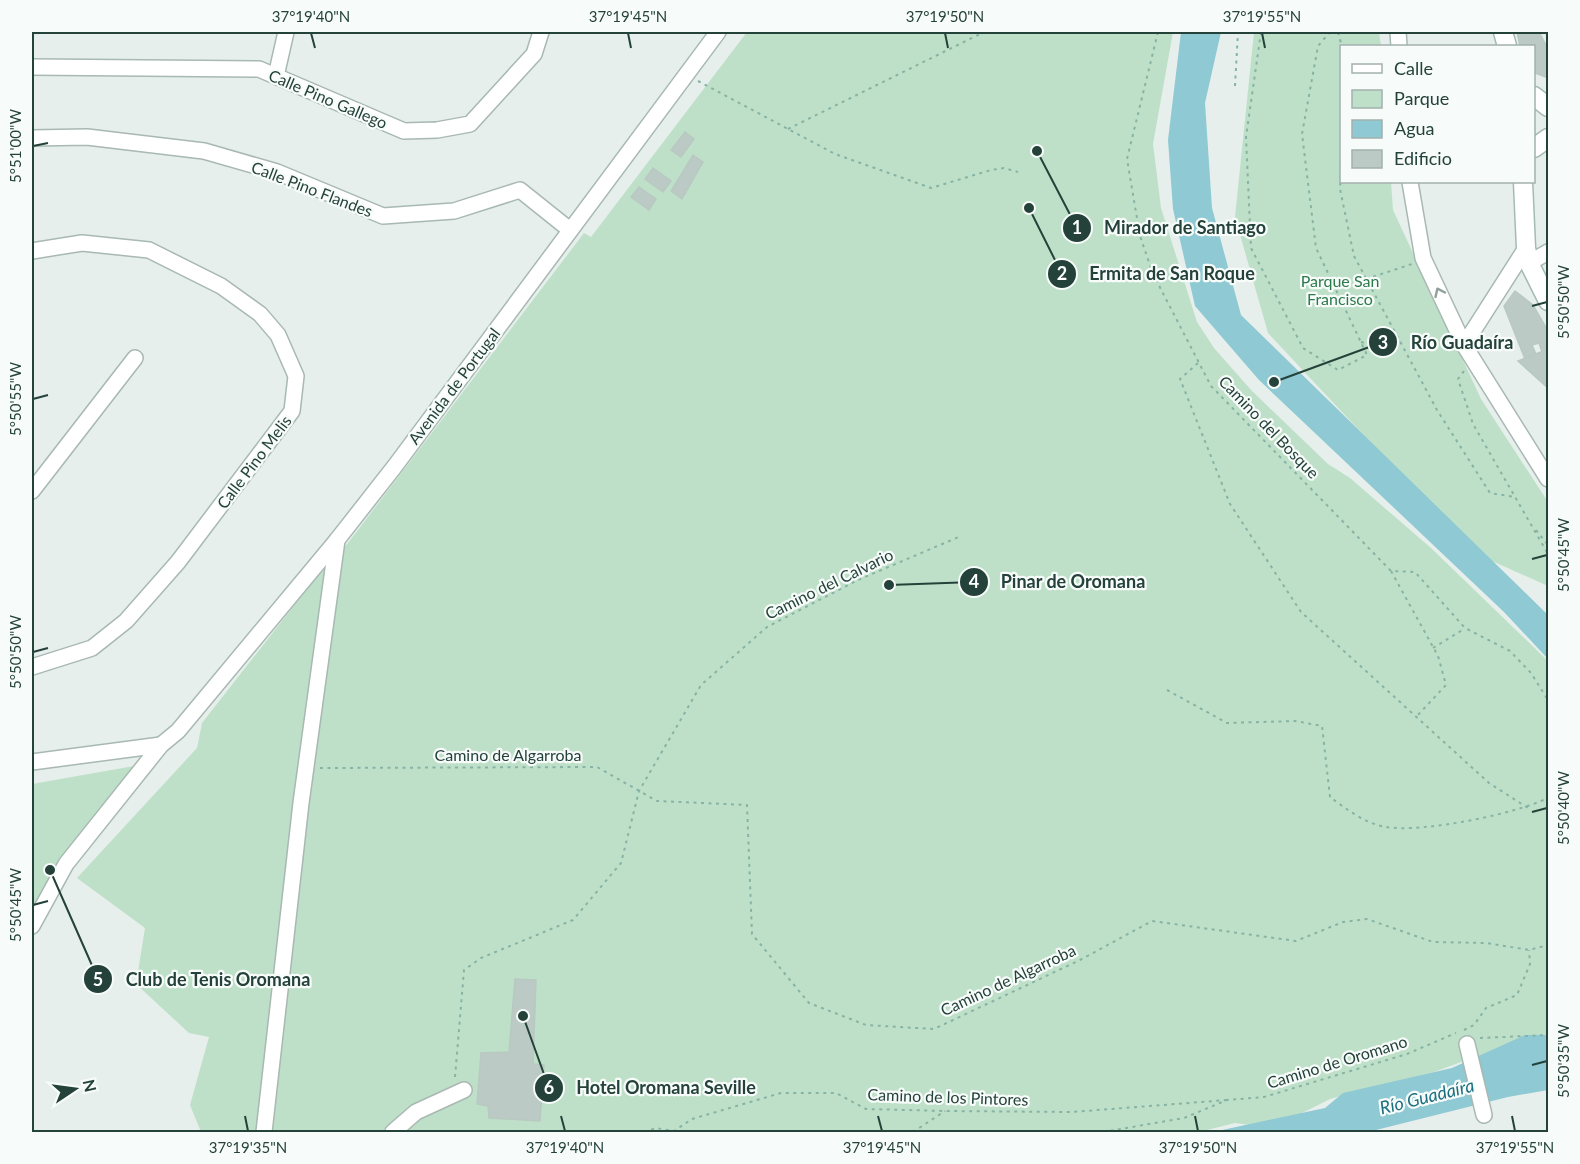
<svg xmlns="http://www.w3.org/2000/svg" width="1580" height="1164" font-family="Lato,sans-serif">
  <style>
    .green { fill: #bfe0c8 }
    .water { fill: #8ec9d4 }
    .building { fill: #bbcac4; stroke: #b8c9c2; stroke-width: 1.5 }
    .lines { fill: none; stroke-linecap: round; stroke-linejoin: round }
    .street-casing { stroke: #a8b8b2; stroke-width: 18 }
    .secondary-casing { stroke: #a4bbb3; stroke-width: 21 }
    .path { stroke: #86b3a5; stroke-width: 2; stroke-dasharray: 3 4.5; stroke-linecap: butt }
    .street { stroke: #fff; stroke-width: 15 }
    .secondary { stroke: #fff; stroke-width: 18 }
    .oneway { stroke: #92a09c }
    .ticks { fill: none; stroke: #24423a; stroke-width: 2 }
    .labels { text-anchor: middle; stroke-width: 4.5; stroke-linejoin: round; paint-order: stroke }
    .street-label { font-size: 16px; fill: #24423a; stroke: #f7fbf9 }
    .park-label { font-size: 16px; fill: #2d7a4b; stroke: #f7fbf9 }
    .water-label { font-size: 18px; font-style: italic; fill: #1c6f80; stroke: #f7fbf9 }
    .leader { fill: none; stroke: #24423a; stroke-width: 2 }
    .callout-dot { fill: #24423a; stroke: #f7fbf9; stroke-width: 2 }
    .mark-label { font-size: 18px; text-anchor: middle; font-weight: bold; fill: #fff }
    .callout-label { font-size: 18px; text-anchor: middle; font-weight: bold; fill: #24423a; stroke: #f7fbf9; stroke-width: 4.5; stroke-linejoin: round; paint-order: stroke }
    .neatline { fill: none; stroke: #24423a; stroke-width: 2 }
    .ticks-label { font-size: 15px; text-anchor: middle; fill: #24423a }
  </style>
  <rect width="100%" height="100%" fill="#e6efeb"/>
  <g class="green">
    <path d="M747,32H1173L1153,144L1161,208L1197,322L1214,348L1252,391L1328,464L1350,478L1431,548L1548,661V1045L1472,1058L1434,1072L1330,1099L1300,1114L1250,1125L1235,1123L1199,1132H201L190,1105L209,1037L189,1033L136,984L145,928L77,878L197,748L202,723L307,589L348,543L584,233L591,237Z"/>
    <path d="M1254,32H1379L1381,46H1342V182H1391L1393,210L1481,399L1548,502V586L1474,553L1268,333L1235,217Z"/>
    <path d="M151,763L40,905L32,925V784Z"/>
  </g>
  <g class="water">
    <path d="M1181,32H1221L1205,103L1212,208L1241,315L1548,615V659L1504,612L1259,380L1195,306L1173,209L1168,140Z"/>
    <path d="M1525,1035H1548V1090L1508,1097L1368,1132H1213L1325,1108L1343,1093L1452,1068Z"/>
  </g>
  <g class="building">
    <path d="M1517,32H1539L1548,49V78L1535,73L1534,46H1520Z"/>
    <path d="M685,132L694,139L681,157L671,150Z"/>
    <path d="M693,155L703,162L682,199L671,191Z"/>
    <path d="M653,168L671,181L663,192L645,179Z"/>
    <path d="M639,187L656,199L649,210L631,197Z"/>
    <path d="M1515,291L1533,305L1548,331V349L1542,352L1539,343L1532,345L1536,354L1525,359L1504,306Z"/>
    <path d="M1548,349V388L1518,361Z"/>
    <path d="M515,979L536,980L533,1064L544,1065L540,1121L489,1118L488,1106L477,1104L481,1053L509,1052Z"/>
  </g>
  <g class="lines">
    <defs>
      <g id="street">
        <path d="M1398,32L1399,46"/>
        <path d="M32,67L259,69L404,131L437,130L470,124L534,54L541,32"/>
        <path d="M276,76L286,32"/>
        <path d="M32,138L87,137L204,151L277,172L383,216L454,211L520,190L570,230"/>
        <path d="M1410,182L1423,258L1464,345L1548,479"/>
        <path d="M32,251L82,243L149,250L221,286L260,314L278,335L296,376L292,411L178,562L126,621L92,648L32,667"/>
        <path d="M1529,263L1548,252"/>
        <path d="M1464,345L1526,248"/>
        <path d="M32,491L135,358"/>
        <path d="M32,762L161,745"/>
        <path d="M32,926L66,864L161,745L178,731L337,540L395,466L718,32"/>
        <path d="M1467,1044L1484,1115"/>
        <path d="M264,1132L301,803L337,540"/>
        <path d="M393,1132L416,1112L464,1090"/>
      </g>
      <g id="secondary">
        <path d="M1503,32L1507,46"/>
        <path d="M1534,96L1548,107"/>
        <path d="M1534,148L1548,138"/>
        <path d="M1523,182L1526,248L1529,263L1548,301"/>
      </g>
    </defs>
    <use href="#street" class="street-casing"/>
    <use href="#secondary" class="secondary-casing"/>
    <g class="path">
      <path d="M1158,32L1127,159L1140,236L1153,274L1211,386L1391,571L1415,572L1465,628L1510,651L1531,673L1548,700"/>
      <path d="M1261,32L1246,137L1251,248L1303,348L1338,370L1367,355L1316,248L1302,134L1318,46L1330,32"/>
      <path d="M1338,32L1342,47"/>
      <path d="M698,81L835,154L931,188L991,170L1004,168L1018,172"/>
      <path d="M1235,86L1238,32"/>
      <path d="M788,129L984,32"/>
      <path d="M1342,130L1340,189L1354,256L1437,410L1490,493L1515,497"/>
      <path d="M1366,279L1412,264"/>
      <path d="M1361,342L1380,347L1399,341"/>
      <path d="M1198,363L1180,379L1230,504L1301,612L1489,783L1528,808"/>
      <path d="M1464,371L1458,379L1473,424L1548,554"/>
      <path d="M1536,530L1548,545"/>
      <path d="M1391,571L1438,656L1446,685L1416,717"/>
      <path d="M1433,648L1464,629"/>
      <path d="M1167,690L1227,723L1295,721L1322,726L1330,797C1346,809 1366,824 1386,827C1423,833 1515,814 1548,798"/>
      <path d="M320,768L597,767L657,801L747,805L752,934L809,1003L866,1025L934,1029L1080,960L1152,921L1296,941L1343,922L1367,919L1433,942L1487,943L1529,950L1548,945"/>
      <path d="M1464,1030L1474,1025L1486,1008L1517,995L1530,964L1529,950"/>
      <path d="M1480,1038L1548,1035"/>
      <path d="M455,1077L464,970L481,958L573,920L621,863L639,791L701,685L767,627L858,580L961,536"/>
      <path d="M644,1132L656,1128L674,1131L692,1119L781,1093H836L866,1109L945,1111L1072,1112L1227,1100"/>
      <path d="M913,1132L945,1111"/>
      <path d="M1103,1132L1184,1118L1227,1100L1264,1097L1407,1054L1456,1033"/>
    </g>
    <use href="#street" class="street"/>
    <use href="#secondary" class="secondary"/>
  </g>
  <defs><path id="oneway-chevron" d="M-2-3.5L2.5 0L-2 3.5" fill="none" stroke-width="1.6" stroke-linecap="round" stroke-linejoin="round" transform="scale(1.5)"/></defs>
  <use class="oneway" href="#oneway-chevron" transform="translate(1439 292) rotate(-115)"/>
  <path class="ticks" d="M311,33L315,48M628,33L631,48M945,33L948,48M1262,33L1265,48M33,146L48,143M1532,306L1547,302M33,399L48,395M1532,559L1547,555M33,652L48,648M1532,812L1547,808M33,905L48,901M1532,1065L1547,1061M245,1116L248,1131M561,1116L565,1131M878,1116L882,1131M1195,1116L1198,1131M1512,1116L1515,1131"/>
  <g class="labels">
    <g class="street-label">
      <text transform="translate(328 99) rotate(23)" y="6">Calle Pino Gallego</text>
      <text transform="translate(312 189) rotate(21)" y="6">Calle Pino Flandes</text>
      <text transform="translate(454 386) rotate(-53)" y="6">Avenida de Portugal</text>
      <text transform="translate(1269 427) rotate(46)" y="6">Camino del Bosque</text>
      <text transform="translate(254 462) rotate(-53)" y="6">Calle Pino Melis</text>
      <text transform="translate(829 584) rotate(-26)" y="6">Camino del Calvario</text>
      <text x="508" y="761">Camino de Algarroba</text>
      <text transform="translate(1008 980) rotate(-25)" y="6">Camino de Algarroba</text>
      <text transform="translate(1337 1062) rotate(-17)" y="6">Camino de Oromano</text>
      <text transform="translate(948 1097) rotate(2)" y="6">Camino de los Pintores</text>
    </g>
    <g class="park-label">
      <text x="1340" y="287">Parque San<tspan x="1340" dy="18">Francisco</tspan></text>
    </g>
    <g class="water-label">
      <text transform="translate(1427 1097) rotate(-14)" y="6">Río Guadaíra</text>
    </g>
  </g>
  <path class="leader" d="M1037 151L1077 228M1029 208L1062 274M1274 382L1383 342M889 585L974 582M50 870L98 979M523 1016L549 1088"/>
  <g class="callout-dot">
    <circle cx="1037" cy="151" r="6"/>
    <circle cx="1029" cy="208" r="6"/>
    <circle cx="1274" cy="382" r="6"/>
    <circle cx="889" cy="585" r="6"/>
    <circle cx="50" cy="870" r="6"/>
    <circle cx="523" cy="1016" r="6"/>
    <circle cx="1077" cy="228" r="15"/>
    <circle cx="1062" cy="274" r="15"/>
    <circle cx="1383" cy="342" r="15"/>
    <circle cx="974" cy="582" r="15"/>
    <circle cx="98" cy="979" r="15"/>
    <circle cx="549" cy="1088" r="15"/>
  </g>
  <g class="mark-label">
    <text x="1077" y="234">1</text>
    <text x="1062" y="280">2</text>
    <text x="1383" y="349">3</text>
    <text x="974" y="588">4</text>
    <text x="98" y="986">5</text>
    <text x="549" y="1094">6</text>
  </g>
  <g class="callout-label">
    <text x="1185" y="234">Mirador de Santiago</text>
    <text x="1172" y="280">Ermita de San Roque</text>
    <text x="1462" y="349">Río Guadaíra</text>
    <text x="1073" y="588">Pinar de Oromana</text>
    <text x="218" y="986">Club de Tenis Oromana</text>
    <text x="666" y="1094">Hotel Oromana Seville</text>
  </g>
  <rect width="1580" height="1164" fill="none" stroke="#f7fbf9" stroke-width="66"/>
  <rect x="1340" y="45" width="195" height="138" fill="#f7fbf9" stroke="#a3b1ad" stroke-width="1.5"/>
  <rect x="1352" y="64" width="30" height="9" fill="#ffffff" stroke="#a3b1ad" stroke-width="1.5"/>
  <text x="1394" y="75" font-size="18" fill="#24423a">Calle</text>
  <rect x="1352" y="90" width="30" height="18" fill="#bfe0c8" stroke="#a3b1ad" stroke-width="1.5"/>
  <text x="1394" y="105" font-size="18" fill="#24423a">Parque</text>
  <rect x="1352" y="120" width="30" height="18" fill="#8ec9d4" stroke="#a3b1ad" stroke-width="1.5"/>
  <text x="1394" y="135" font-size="18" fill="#24423a">Agua</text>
  <rect x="1352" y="150" width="30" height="18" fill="#bbcac4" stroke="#a3b1ad" stroke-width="1.5"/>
  <text x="1394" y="165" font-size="18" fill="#24423a">Edificio</text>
  <g transform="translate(75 1089) rotate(77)" stroke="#f7fbf9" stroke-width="4.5" paint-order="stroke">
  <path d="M0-4.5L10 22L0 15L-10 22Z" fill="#24423a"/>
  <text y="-9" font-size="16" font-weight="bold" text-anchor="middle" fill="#24423a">N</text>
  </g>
  <rect x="33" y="33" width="1514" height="1098" class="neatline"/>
  <g class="ticks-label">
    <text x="311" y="22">37°19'40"N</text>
    <text x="628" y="22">37°19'45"N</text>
    <text x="945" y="22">37°19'50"N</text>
    <text x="1262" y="22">37°19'55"N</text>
    <text transform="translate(16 146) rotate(-90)" y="5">5°51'00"W</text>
    <text transform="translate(1564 302) rotate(-90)" y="5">5°50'50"W</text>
    <text transform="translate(16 399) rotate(-90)" y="5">5°50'55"W</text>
    <text transform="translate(1564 555) rotate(-90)" y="5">5°50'45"W</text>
    <text transform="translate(16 652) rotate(-90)" y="5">5°50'50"W</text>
    <text transform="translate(1564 808) rotate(-90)" y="5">5°50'40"W</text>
    <text transform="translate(16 905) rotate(-90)" y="5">5°50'45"W</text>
    <text transform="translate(1564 1061) rotate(-90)" y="5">5°50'35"W</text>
    <text x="248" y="1153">37°19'35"N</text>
    <text x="565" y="1153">37°19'40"N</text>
    <text x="882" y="1153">37°19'45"N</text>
    <text x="1198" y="1153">37°19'50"N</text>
    <text x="1515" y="1153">37°19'55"N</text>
  </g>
</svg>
